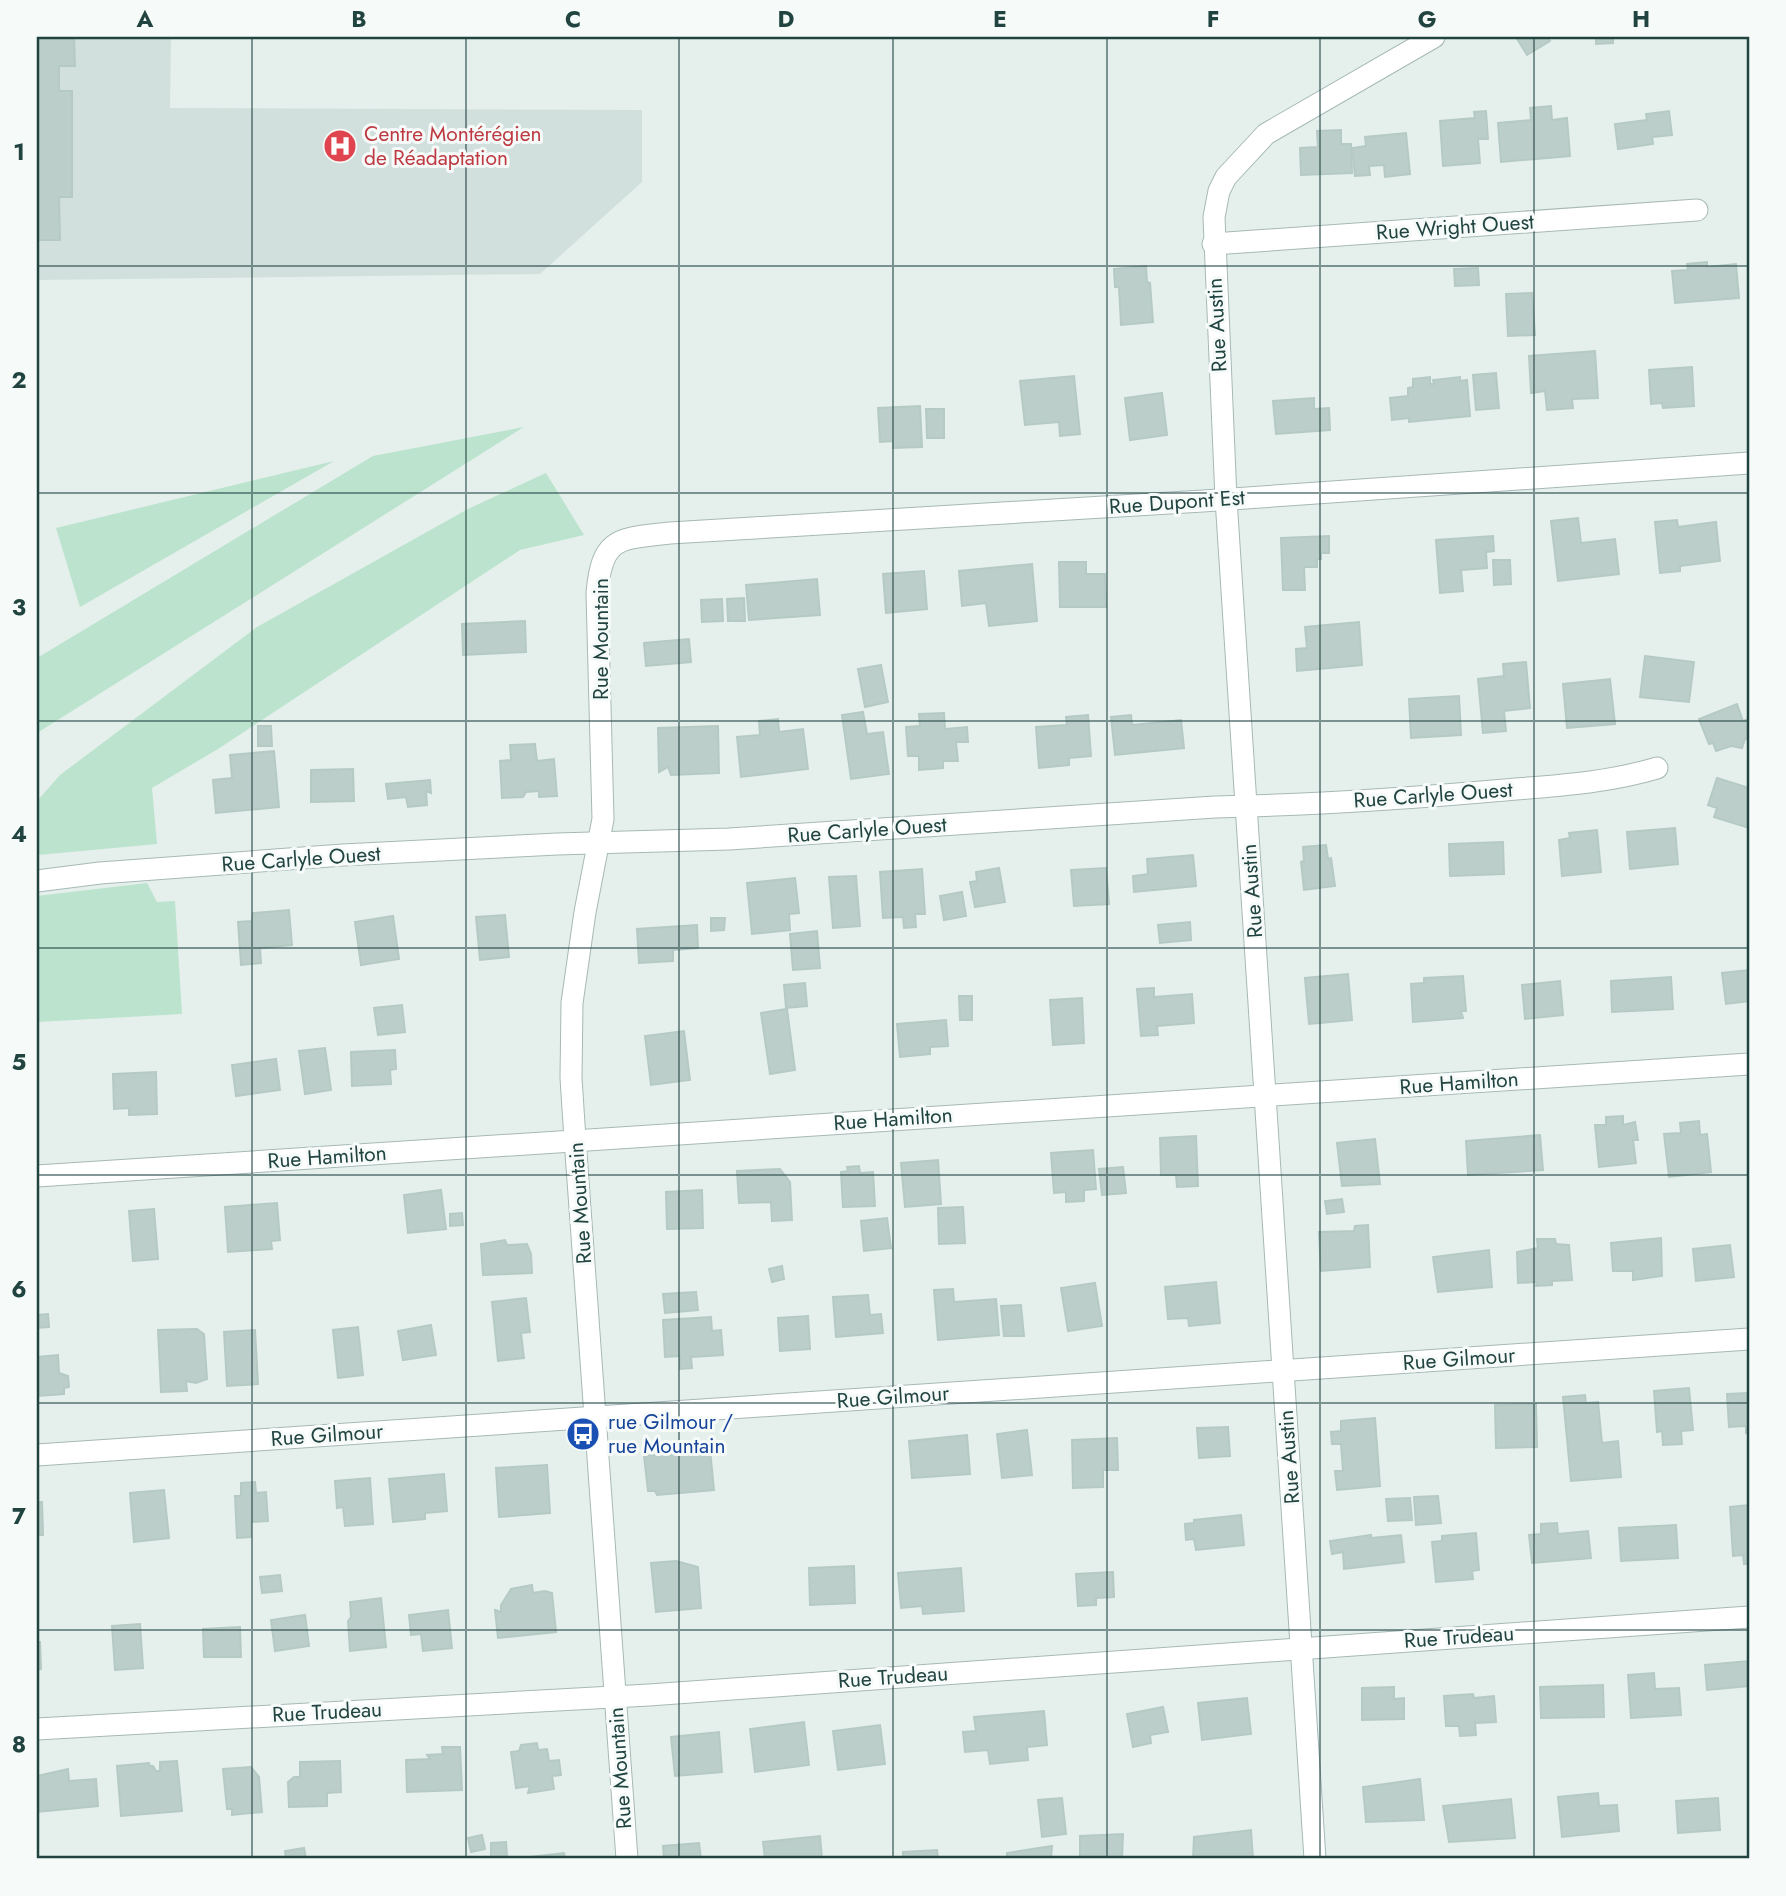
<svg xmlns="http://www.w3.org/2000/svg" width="1786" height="1896" font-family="Jost,sans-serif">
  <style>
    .built { fill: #d2e0dd }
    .green { fill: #bbe3cd }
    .building { fill: #bccec9; stroke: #b6cac5; stroke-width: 2 }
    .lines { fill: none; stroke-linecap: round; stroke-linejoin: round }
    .street-casing { stroke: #a6b9b6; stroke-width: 23 }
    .street { stroke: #fff; stroke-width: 21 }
    .grid { fill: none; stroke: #214441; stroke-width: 2; stroke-opacity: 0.55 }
    .labels { text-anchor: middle; stroke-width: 6; stroke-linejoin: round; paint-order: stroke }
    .health-label { font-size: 21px; fill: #be3a42; stroke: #f6fbf9; text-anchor: start }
    .street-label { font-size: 21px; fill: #214441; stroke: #f6fbf9 }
    .transit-label { font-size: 21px; fill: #164399; stroke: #f6fbf9; text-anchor: start }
    .neatline { fill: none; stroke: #214441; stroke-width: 2.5 }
    .grid-label { font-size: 23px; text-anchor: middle; font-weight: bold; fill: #214441 }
  </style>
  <rect width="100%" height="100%" fill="#e5f0ed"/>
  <path class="built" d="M37,37H171L170,108L642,110V182L540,274L37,280Z"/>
  <g class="green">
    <path d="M524,427L37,733V658L373,456Z"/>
    <path d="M334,461L80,607L56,528Z"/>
    <path d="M546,473L584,535L520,550L218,749L152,788L157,844L38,855L37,801L60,775L257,627L468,509Z"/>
    <path d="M147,883L157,902L175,901L182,1014L38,1022L37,896Z"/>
  </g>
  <g class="building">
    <path d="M37,37H74L75,66H59V91H72V197H59L60,240H37Z"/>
    <path d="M1516,37H1547L1550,41L1527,55Z"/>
    <path d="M1596,37H1613V43L1596,44Z"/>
    <path d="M1551,106L1552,120L1567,118L1570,156L1501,162L1498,123L1531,120L1530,108Z"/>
    <path d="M1486,111L1488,139H1478L1480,163L1443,166L1440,121L1475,118L1474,112Z"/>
    <path d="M1669,111L1672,135L1652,137L1653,144L1618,149L1615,124L1647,120L1646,114Z"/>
    <path d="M1341,130V144H1351L1352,173L1301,175L1300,148L1318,147L1317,131Z"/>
    <path d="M1406,133L1410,174L1385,177L1384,165L1369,166L1370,175L1355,176L1352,148L1366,146L1365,137Z"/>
    <path d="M1707,262V267L1736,264L1739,298L1675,303L1672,271L1688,270L1687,264Z"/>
    <path d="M1146,266L1147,282L1150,283L1153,322L1121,325L1119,287H1115L1114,269Z"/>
    <path d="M1478,268L1479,285L1455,286L1454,269Z"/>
    <path d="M1532,293L1535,335L1508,336L1506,294Z"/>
    <path d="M1595,351L1598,398L1572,399L1573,408L1547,410L1545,391L1531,393L1529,356Z"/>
    <path d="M1692,367L1694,406L1663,408L1662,403L1651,404L1649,370Z"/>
    <path d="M1496,373L1499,408L1476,410L1473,375Z"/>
    <path d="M1074,376L1080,434L1060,436L1059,422L1025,425L1020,381Z"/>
    <path d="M1430,377V384H1434L1433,380L1460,377V381L1467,380L1470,416L1409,422V418L1392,420L1390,398L1408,396V388L1413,387V379Z"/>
    <path d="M1162,393L1167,435L1130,440L1125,398Z"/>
    <path d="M1314,398V409L1329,408L1330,430L1276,434L1273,401Z"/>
    <path d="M920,406L922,447L893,448V441L880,442L878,408Z"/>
    <path d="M926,409H944V438H927Z"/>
    <path d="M1578,518L1581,543L1615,539L1619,574L1558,581L1551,521Z"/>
    <path d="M1677,520L1678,527L1716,522L1720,561L1680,566V571L1660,573L1655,522Z"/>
    <path d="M1329,536V553H1321V559H1317V567H1304L1305,590H1283L1281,538Z"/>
    <path d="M1493,536L1494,551L1486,552L1487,568L1461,570L1463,591L1440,593L1436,540Z"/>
    <path d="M1493,560H1510L1511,584L1494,585Z"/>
    <path d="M1059,562H1086V574H1105L1106,607H1060Z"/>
    <path d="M1032,564L1037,621L989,626L986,603L962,606L959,571Z"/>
    <path d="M924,571L927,609L886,613L883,574Z"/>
    <path d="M817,579L820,615L749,620L746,585Z"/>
    <path d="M744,598L745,621H728L727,599Z"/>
    <path d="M722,599L723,621L702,622L701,600Z"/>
    <path d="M525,621L526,652L463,655L462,624Z"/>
    <path d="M1359,622L1362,665L1297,671L1296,649L1307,648L1305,627Z"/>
    <path d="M689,639L691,662L646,666L644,643Z"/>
    <path d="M1645,656L1694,662L1689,702L1640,697Z"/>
    <path d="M1526,662L1530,708L1504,711L1506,731L1483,733L1478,679L1504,676L1503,664Z"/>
    <path d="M881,665L888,702L865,707L858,669Z"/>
    <path d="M1610,679L1615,724L1567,728L1563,684Z"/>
    <path d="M1459,696L1461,735L1411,738L1409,699Z"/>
    <path d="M1737,704L1743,721L1749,719V738L1745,739L1742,748L1731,746L1716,751L1713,743L1709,744L1699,719Z"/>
    <path d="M863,712L867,734L883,732L889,774L851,779L842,715Z"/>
    <path d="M944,713L945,729L967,727L968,742H956L958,761H943V768L919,770V756H908L906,727L920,726L919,714Z"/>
    <path d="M1088,715L1091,756L1069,758V765L1039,768L1036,727L1067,725L1066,717Z"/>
    <path d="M1131,715L1132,725L1181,720L1184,748L1115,755L1111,717Z"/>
    <path d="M778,719L779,732L803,729L808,769L741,777L737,737L760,735L759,721Z"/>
    <path d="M258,726H271L272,746H258Z"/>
    <path d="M718,726L719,773L671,775L668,767L659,772L658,728Z"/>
    <path d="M535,744L537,761L554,759L557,796L539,797V791L526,792L523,797L502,798L500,761L511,760L510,745Z"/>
    <path d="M274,751L279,807L216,813L213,780L232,778L230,755Z"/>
    <path d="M353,769L354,801L311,802V770Z"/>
    <path d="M1717,778L1749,788V828L1714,817L1717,808L1708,805Z"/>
    <path d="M430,780L431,793L426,791L427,805L408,807L406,797L388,799L386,784Z"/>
    <path d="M1675,828L1678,864L1630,869L1627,832Z"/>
    <path d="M1597,830L1601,872L1562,876L1559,840L1570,838L1569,833Z"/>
    <path d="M1503,842L1504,874L1450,876L1449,844Z"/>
    <path d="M1326,845L1328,859L1331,858L1335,886L1304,890L1301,862L1304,861L1303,847Z"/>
    <path d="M1193,855L1196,886L1134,892L1133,876L1148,874L1147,859Z"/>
    <path d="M999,868L1005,902L975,907L970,882L977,881L976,872Z"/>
    <path d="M1106,868L1109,904L1074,906L1071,870Z"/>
    <path d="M922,869L925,914H915L916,927L904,928L903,917L883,918L880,872Z"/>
    <path d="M856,876L860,926L833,928L829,877Z"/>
    <path d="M795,878L799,913L789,914L790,930L752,934L747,883Z"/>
    <path d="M962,892L966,916L944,920L940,896Z"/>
    <path d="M289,910L292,945L260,948L261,963L241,965L238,922L252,921L253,913Z"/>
    <path d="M505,915L509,957L480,960L476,917Z"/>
    <path d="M393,916L399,959L361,965L355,922Z"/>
    <path d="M711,918H725L724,930L711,931Z"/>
    <path d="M1190,922L1191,940L1160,943L1158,925Z"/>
    <path d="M697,925L698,948L673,950V961L639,963L637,929Z"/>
    <path d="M817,931L820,968L793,970L790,934Z"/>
    <path d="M1749,970V1001L1726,1004L1722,973Z"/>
    <path d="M1348,974L1352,1020L1309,1024L1305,978Z"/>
    <path d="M1463,976L1466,1011H1461L1463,1018L1413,1022L1411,984L1424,983V978Z"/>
    <path d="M1671,977L1673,1009L1612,1012L1611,981Z"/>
    <path d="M1560,981L1563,1015L1525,1019L1522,985Z"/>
    <path d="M805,983L807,1006L786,1008L784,985Z"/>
    <path d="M1154,988V997L1192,994L1194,1023L1157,1026L1158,1035L1141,1036L1137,989Z"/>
    <path d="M959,996H972V1020H960Z"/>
    <path d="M1082,998L1084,1043L1053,1045L1050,1000Z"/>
    <path d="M402,1005L405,1032L378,1035L374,1008Z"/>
    <path d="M787,1009L795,1070L770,1074L761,1013Z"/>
    <path d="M946,1020L948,1046L930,1047V1054L900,1057L897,1024Z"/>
    <path d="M684,1031L690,1080L651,1085L645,1036Z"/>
    <path d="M325,1048L331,1090L305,1094L299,1051Z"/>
    <path d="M395,1050L396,1069L390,1070L391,1084L352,1086L351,1052Z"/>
    <path d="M276,1059L280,1090L236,1096L232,1065Z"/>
    <path d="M156,1072L157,1114L129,1115V1108L114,1109L113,1074Z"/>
    <path d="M1623,1116V1125L1635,1122L1638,1140H1633L1636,1163L1599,1167L1595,1125H1606V1117Z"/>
    <path d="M1699,1121L1700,1135L1707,1134L1711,1172L1669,1177L1664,1134L1681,1133L1680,1123Z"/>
    <path d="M1540,1135L1543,1170L1468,1175L1466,1141Z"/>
    <path d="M1196,1136L1198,1186L1177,1187L1176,1175H1161L1160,1138Z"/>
    <path d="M1375,1139L1380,1184L1342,1186L1337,1143Z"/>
    <path d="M1093,1150L1096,1189L1084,1190V1201L1066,1202V1192L1054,1193L1051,1153Z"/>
    <path d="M938,1160L941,1204L905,1207L901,1163Z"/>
    <path d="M859,1166L860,1173L873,1172L875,1206L843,1207L841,1172L848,1171L847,1167Z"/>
    <path d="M1123,1167L1126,1193L1102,1195L1099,1169Z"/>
    <path d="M780,1169L790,1182L792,1220L772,1221L771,1202L739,1203L737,1171Z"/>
    <path d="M441,1190L446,1229L408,1233L404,1195Z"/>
    <path d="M702,1190L703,1228L667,1229L666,1192Z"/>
    <path d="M1342,1199L1344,1212L1327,1214L1325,1201Z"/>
    <path d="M277,1203L280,1240L271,1241L272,1249L228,1252L225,1207Z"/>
    <path d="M963,1207L965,1243L939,1244L938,1208Z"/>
    <path d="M154,1209L158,1259L133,1261L129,1211Z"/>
    <path d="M462,1213L463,1225L450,1226V1214Z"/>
    <path d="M887,1218L891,1248L864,1251L861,1221Z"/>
    <path d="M1368,1225L1370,1267L1321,1271L1319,1232L1354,1231L1355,1226Z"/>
    <path d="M1661,1238L1662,1276L1633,1280V1271H1613L1611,1243Z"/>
    <path d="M1537,1239H1555L1556,1244L1569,1245L1572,1280L1552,1281V1285L1536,1286L1537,1282L1518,1283L1517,1252L1538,1248Z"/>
    <path d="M505,1240L507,1245L527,1244L531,1254L532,1273L483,1275L481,1244Z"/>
    <path d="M1730,1245L1734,1277L1696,1281L1693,1249Z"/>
    <path d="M1489,1250L1492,1287L1438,1292L1433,1257Z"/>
    <path d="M782,1266L784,1279L772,1282L769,1269Z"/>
    <path d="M1216,1282L1220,1323L1189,1326L1188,1318L1168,1319L1165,1287Z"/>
    <path d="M1095,1283L1102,1326L1068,1331L1061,1288Z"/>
    <path d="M953,1289L954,1302L996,1299L999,1335L938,1340L934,1290Z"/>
    <path d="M696,1292L698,1310L665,1313L663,1294Z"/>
    <path d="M868,1295L870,1315L881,1314L883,1333L836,1337L833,1297Z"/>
    <path d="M526,1298L530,1332L521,1333L524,1358L498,1361L492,1302Z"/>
    <path d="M1021,1305L1024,1336H1004L1001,1306Z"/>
    <path d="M48,1314L49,1327L37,1328V1315Z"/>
    <path d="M808,1316L810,1349L780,1351L778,1318Z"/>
    <path d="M711,1317L712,1331L721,1330L723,1355L691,1357L692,1368L680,1369V1356L665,1357L663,1320Z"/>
    <path d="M431,1325L436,1355L403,1360L398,1331Z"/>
    <path d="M358,1327L363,1375L338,1378L333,1330Z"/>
    <path d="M197,1329L204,1334L207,1379L196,1383L186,1381L187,1391L161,1392L158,1330Z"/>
    <path d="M255,1330L258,1384L227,1386L224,1332Z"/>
    <path d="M58,1355L59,1373L68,1376L69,1387L64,1388V1394L37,1396V1357Z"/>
    <path d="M1689,1388L1693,1430L1681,1431L1682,1444L1663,1445L1662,1431L1657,1432L1654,1391Z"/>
    <path d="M1749,1393V1433H1746V1426L1729,1427L1727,1394Z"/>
    <path d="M1585,1395L1586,1403L1598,1402L1602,1443L1618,1441L1621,1477L1571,1481L1563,1397Z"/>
    <path d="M1536,1404L1537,1447L1496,1448L1495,1405Z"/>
    <path d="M1375,1418L1380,1486L1337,1490L1335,1471H1343L1341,1444H1332L1331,1432L1341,1431V1421Z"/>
    <path d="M1228,1427L1230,1456L1199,1458L1197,1428Z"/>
    <path d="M1027,1430L1032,1475L1002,1478L997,1434Z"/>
    <path d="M967,1435L970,1474L912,1478L909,1441Z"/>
    <path d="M1117,1438L1118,1470H1103V1487L1073,1488L1072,1440Z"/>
    <path d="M710,1449L714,1490L657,1495L655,1491H648L644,1456Z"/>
    <path d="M547,1465L550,1513L499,1517L496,1468Z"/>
    <path d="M444,1474L447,1511L425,1513V1519L393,1522L389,1479Z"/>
    <path d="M370,1478L373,1524L345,1526L343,1507L337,1508L335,1481Z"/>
    <path d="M255,1482L256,1493L266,1492L268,1521L251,1522V1537L237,1538L235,1496H241V1483Z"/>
    <path d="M164,1490L169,1538L134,1542L130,1493Z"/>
    <path d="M1438,1496L1441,1523L1416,1525L1414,1497Z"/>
    <path d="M1410,1498L1412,1520L1388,1521L1386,1499Z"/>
    <path d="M37,1502H42L43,1535H37Z"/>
    <path d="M1749,1505V1564H1744L1743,1555L1733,1556L1730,1507Z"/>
    <path d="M1241,1515L1244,1545L1196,1550L1194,1539L1186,1540L1185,1524L1194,1523V1520Z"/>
    <path d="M1557,1523L1558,1534L1588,1531L1591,1558L1532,1563L1529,1535L1541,1534V1524Z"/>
    <path d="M1676,1525L1678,1558L1621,1561L1619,1528Z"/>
    <path d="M1476,1533L1479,1570L1472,1571L1473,1579L1436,1582L1432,1542L1442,1541V1536Z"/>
    <path d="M1371,1535V1538L1401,1535L1404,1562L1344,1569L1343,1552L1332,1554L1330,1541Z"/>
    <path d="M676,1561L698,1567L701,1608L656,1612L651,1563Z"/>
    <path d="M854,1566L855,1603L810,1605L809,1568Z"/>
    <path d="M961,1568L964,1611L923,1614L922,1606L901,1608L898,1573Z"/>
    <path d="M1113,1572L1114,1597L1096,1598V1605L1078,1606L1076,1574Z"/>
    <path d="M280,1575L282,1591L262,1593L260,1577Z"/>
    <path d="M532,1585L533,1593L545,1591L552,1593L556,1632L498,1638L495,1610L501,1612V1605L511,1589Z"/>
    <path d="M381,1598L386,1647L350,1651L348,1621L351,1617L350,1602Z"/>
    <path d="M448,1610L452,1648L423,1651L421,1634L411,1635L409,1615Z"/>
    <path d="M305,1615L309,1646L275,1651L271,1620Z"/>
    <path d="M140,1624L143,1668L115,1670L112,1626Z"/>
    <path d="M240,1627L241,1657H204L203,1629Z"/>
    <path d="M37,1642H40L41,1669L37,1670Z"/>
    <path d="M1749,1661V1686L1707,1690L1705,1665Z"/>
    <path d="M1654,1673L1655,1689L1679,1688L1681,1715L1631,1718L1628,1675Z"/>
    <path d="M1603,1685L1604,1717L1541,1718L1540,1687Z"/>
    <path d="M1394,1687V1699L1404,1698V1719L1362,1720V1688Z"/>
    <path d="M1473,1694L1474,1698L1494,1696L1496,1722L1475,1723L1476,1735L1460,1736L1459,1726H1446L1444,1696Z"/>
    <path d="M1247,1698L1251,1734L1202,1740L1198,1703Z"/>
    <path d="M1163,1707L1168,1732L1150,1735L1151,1743L1133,1747L1127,1714Z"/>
    <path d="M1044,1711L1047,1745L1027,1747L1028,1760L990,1764L988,1750L965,1752L963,1732L976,1731L974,1717Z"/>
    <path d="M804,1722L809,1765L755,1772L750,1729Z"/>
    <path d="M880,1725L885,1764L838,1770L833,1731Z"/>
    <path d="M719,1732L722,1772L675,1776L671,1737Z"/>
    <path d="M537,1743L538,1750L547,1749L549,1761L559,1760L561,1775L552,1776L554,1789L528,1793L530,1786L516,1788L511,1752L519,1751L521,1745Z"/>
    <path d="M442,1747H460L462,1790L407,1792L406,1760L430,1759L427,1755L443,1754Z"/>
    <path d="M177,1761L182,1811L121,1816L117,1766L149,1763L150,1766H153L156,1771H160V1762Z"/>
    <path d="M340,1761L341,1792L327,1793V1806L289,1807L288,1782L294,1777H300V1762Z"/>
    <path d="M251,1767L259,1777L262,1812L232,1815V1809H227L223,1769Z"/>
    <path d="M68,1769L69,1781L96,1779L98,1806L37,1812V1776Z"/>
    <path d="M1420,1779L1424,1820L1366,1822L1363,1787Z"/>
    <path d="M1598,1793L1599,1806L1617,1805L1619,1831L1562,1837L1558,1797Z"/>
    <path d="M1062,1798L1066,1834L1042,1837L1038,1800Z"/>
    <path d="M1718,1798L1720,1830L1678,1833L1676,1801Z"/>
    <path d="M1511,1799L1515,1838L1449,1842L1443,1806Z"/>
    <path d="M1251,1830L1253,1859H1193L1194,1837Z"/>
    <path d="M1123,1834L1122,1859H1080V1836Z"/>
    <path d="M482,1835L485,1849L471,1852L468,1838Z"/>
    <path d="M820,1836L822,1859H765L763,1842Z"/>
    <path d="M506,1842L507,1856L491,1857V1843Z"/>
    <path d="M699,1843L701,1859H664L663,1846Z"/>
    <path d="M1052,1846L1051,1859H1007V1853Z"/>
    <path d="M304,1848L306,1859H286L285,1851Z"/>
    <path d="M937,1850L938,1859H891L903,1858V1852Z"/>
    <path d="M564,1853L565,1859H512Z"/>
  </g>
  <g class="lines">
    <defs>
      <g id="street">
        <path d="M1213,244L1697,210"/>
        <path d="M37,881L100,873L343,855L557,844L729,839L1215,807C1308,805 1401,799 1493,791C1548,786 1604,784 1657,768"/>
        <path d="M37,1176L1749,1064"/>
        <path d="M37,1455L1749,1339"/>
        <path d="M37,1729L649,1695L1749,1617"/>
        <path d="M627,1859L575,1139L571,1078L572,1003L585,912L603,819L597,593C602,536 619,539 670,533L1203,501L1749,463"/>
        <path d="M1315,1859L1226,499L1214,217L1219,191L1226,177L1266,134L1434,37"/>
      </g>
    </defs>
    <use href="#street" class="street-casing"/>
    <use href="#street" class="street"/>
  </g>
  <path class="grid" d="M252,37V1859M466,37V1859M679,37V1859M893,37V1859M1107,37V1859M1320,37V1859M1534,37V1859M37,266H1749M37,493H1749M37,721H1749M37,948H1749M37,1175H1749M37,1403H1749M37,1630H1749"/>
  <defs>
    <symbol id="hospital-disc" viewBox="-11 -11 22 22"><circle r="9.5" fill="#e0444e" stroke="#f6fbf9"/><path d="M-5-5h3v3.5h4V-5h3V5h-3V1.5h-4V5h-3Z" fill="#fff"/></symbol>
    <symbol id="bus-disc" viewBox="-11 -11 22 22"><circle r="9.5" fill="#1a4fb4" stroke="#f6fbf9"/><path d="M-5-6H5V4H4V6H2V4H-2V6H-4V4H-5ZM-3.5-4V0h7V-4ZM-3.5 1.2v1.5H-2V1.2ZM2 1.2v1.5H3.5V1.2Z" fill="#fff"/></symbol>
  </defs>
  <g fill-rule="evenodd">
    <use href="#hospital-disc" x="321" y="127" width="38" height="38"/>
    <use href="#bus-disc" x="564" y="1415" width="38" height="38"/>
  </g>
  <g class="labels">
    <g class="health-label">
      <text x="364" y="141">Centre Montérégien<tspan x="364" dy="24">de Réadaptation</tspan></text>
    </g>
    <g class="street-label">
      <text transform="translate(1455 227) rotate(-4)" y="7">Rue Wright Ouest</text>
      <text transform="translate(1217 325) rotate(-93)" y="7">Rue Austin</text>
      <text transform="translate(1177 502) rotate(-4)" y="7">Rue Dupont Est</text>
      <text transform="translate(601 639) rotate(-90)" y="7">Rue Mountain</text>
      <text transform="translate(1433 795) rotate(-4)" y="7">Rue Carlyle Ouest</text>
      <text transform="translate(867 830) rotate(-4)" y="7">Rue Carlyle Ouest</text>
      <text transform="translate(301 859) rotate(-4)" y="7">Rue Carlyle Ouest</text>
      <text transform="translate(1252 891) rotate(-94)" y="7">Rue Austin</text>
      <text transform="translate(1459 1083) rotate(-4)" y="7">Rue Hamilton</text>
      <text transform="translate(893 1119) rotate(-4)" y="7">Rue Hamilton</text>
      <text transform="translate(327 1157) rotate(-4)" y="7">Rue Hamilton</text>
      <text transform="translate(580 1203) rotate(-94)" y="7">Rue Mountain</text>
      <text transform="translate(1459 1359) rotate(-4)" y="7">Rue Gilmour</text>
      <text transform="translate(893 1397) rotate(-4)" y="7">Rue Gilmour</text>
      <text transform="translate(327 1435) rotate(-4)" y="7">Rue Gilmour</text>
      <text transform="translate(1289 1457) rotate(-94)" y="7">Rue Austin</text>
      <text transform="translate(1459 1637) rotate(-4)" y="7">Rue Trudeau</text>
      <text transform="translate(893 1677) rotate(-4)" y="7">Rue Trudeau</text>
      <text transform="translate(327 1712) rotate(-3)" y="7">Rue Trudeau</text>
      <text transform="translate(620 1768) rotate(-94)" y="7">Rue Mountain</text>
    </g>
    <g class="transit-label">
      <text x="608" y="1429">rue Gilmour /<tspan x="608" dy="24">rue Mountain</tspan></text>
    </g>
  </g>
  <rect width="1786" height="1896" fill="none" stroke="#f6fbf9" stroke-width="77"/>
  <rect x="38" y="38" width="1710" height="1819" class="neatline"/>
  <g class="grid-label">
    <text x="145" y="27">A</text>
    <text x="359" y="27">B</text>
    <text x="573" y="27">C</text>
    <text x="786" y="27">D</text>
    <text x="1000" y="27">E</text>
    <text x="1213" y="27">F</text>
    <text x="1427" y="27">G</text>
    <text x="1641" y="27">H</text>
    <text x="19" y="160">1</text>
    <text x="19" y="388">2</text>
    <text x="19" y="615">3</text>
    <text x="19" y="842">4</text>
    <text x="19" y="1070">5</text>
    <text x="19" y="1297">6</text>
    <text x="19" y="1524">7</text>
    <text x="19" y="1752">8</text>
  </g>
</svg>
